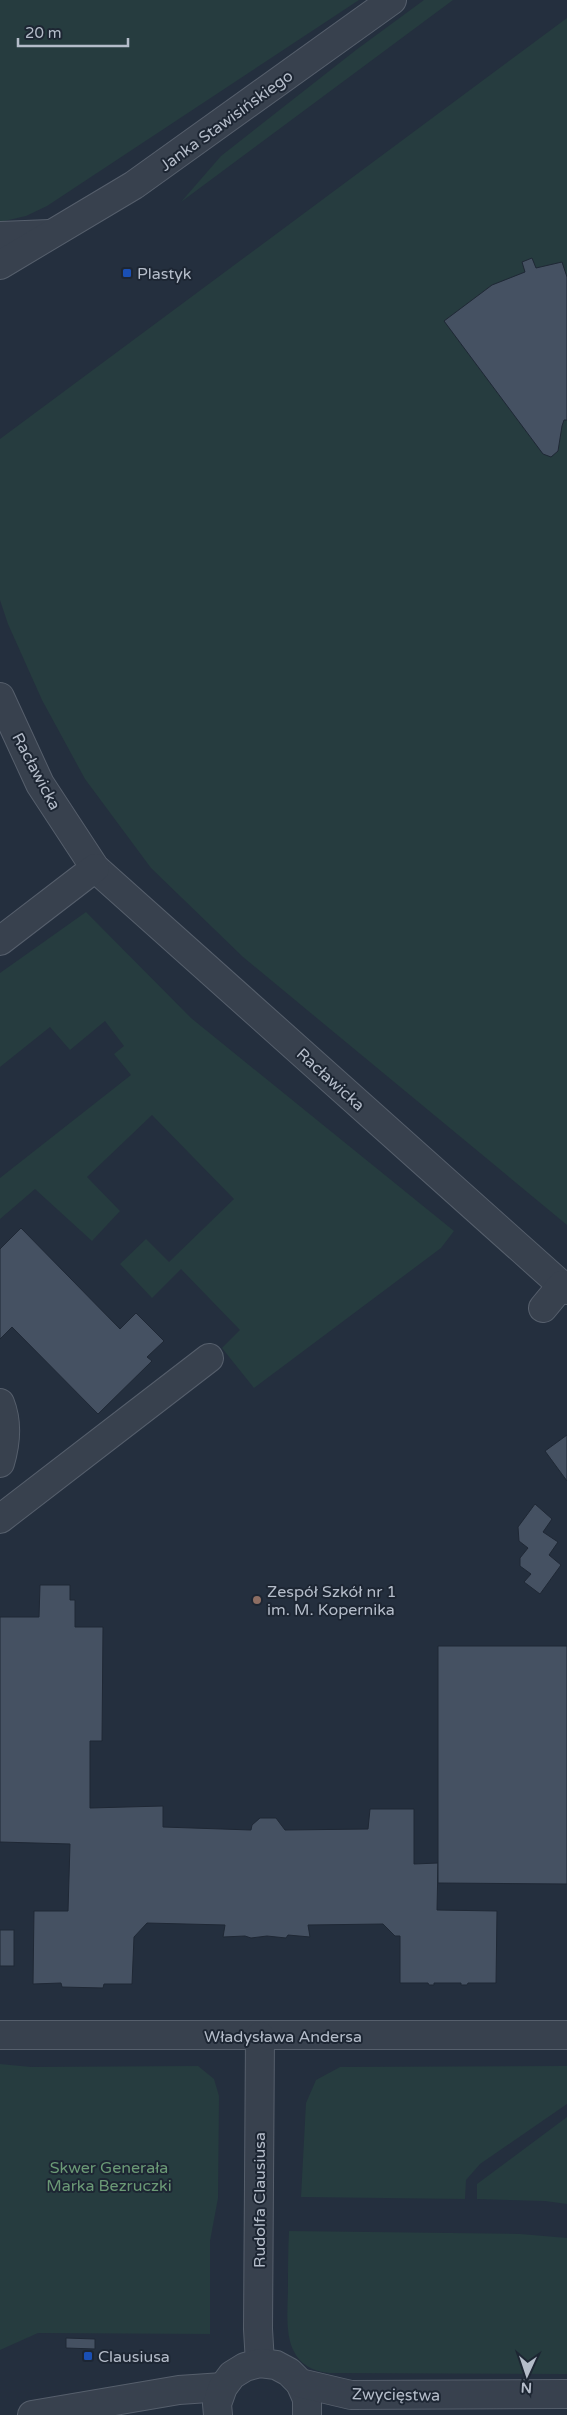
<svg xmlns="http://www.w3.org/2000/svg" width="567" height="2415" font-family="'Varela Round',sans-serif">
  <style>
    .green { fill: #263c3f }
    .building { fill: #455162; stroke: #1f2835 }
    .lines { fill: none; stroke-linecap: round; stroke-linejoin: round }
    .minor-casing { stroke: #565f6c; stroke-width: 30 }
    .minor { stroke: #38414e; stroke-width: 28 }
    .transit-dot { fill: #1a4fb4; stroke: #1d2633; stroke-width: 2 }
    .education-dot { fill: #8d6e63; stroke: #1d2633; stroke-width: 2 }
    .labels { text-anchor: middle; stroke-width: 4; stroke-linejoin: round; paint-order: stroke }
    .street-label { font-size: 16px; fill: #b4bcc9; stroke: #1d2633 }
    .poi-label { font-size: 16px; fill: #b4bcc9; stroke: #1d2633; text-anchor: start }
    .park-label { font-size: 16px; fill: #6b9a76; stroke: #1d2633 }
  </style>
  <rect width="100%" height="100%" fill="#242f3e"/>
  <g class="green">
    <path d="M0,0H359L47,206L26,216L0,222Z"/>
    <path d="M424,0H453L181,202L221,156L356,50Z"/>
    <path d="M567,18V1225L243,957L151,868L85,779L42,700L8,624L0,600V439Z"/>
    <path d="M86,912L191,1018L454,1231L441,1248L254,1388L222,1348L240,1330L181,1269L152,1298L120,1264L146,1239L169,1262L234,1199L152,1115L87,1177L120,1211L92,1241L35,1189L0,1219V1178L131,1075L114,1054L124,1046L105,1021L70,1050L50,1027L0,1067V973Z"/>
    <path d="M0,2064L31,2067L198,2066L214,2079L219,2096L218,2198L210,2241V2334L38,2333L0,2350Z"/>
    <path d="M567,2066V2104L480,2164L466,2180L465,2199L301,2197L306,2103L316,2080L340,2067Z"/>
    <path d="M567,2117V2204L545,2201L477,2199V2184Z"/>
    <path d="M289,2231L520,2234L567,2238V2374L329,2373C282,2367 287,2326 288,2290C288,2271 288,2251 289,2231Z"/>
  </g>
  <g class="building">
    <path d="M532,258L536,268L562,262L567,277V420H564L562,426L558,451L551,457L543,454L444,321L492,285L525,272L522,262Z"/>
    <path d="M21,1228L120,1329L136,1313L164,1341L147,1357L152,1361L98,1414L12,1327L0,1339V1249Z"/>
    <path d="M567,1435V1481L545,1451Z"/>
    <path d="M535,1504L552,1519L543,1532L558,1542L549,1555L561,1565L540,1594L524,1582L531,1574L520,1566V1558L528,1548L519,1541L518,1527Z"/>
    <path d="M40,1585H70V1600H75V1627H103L102,1741H90V1808L163,1806V1827L251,1830L252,1825L260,1818H276L285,1830L368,1829L370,1809H414V1864L438,1863L437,1910L497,1911L496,1983H468L467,1985H461V1983H434V1985H429L428,1983H400V1936H395L383,1924L308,1925L310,1937L288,1935L286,1938L267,1936L251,1938L245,1936L223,1937L225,1925L147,1923L134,1937L132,1984H104L103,1988L62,1987L61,1983L33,1984L34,1911H68L70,1844L0,1842V1617H39Z"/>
    <path d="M438,1646H567V1884L438,1883Z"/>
    <rect x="0" y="1930" width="14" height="36"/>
    <path d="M66,2338L95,2339V2349L66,2348Z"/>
  </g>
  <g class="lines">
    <defs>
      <g id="minor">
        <path d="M0,236L50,234"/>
        <path d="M0,265L134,185L392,0"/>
        <path d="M0,697L40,784L95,868L567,1290"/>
        <path d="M0,941L95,868"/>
        <path d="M543,1308L562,1285"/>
        <path d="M0,1403C8,1423 6,1443 0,1463"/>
        <path d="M0,1519L209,1358"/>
        <path d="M0,2035H567"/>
        <path d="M260,2363L258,2329L260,2036"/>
        <path d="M300,2383L307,2399V2415"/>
        <path d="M32,2415L179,2390L223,2387"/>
        <path d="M218,2415L217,2404L223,2387L232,2375L245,2367L260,2363L276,2365L289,2372L300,2383L351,2395L567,2394"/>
      </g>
    </defs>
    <use href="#minor" class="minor-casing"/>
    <use href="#minor" class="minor"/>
  </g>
  <g class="transit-dot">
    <rect x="122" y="268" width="10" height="10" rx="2.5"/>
    <rect x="83" y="2351" width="10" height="10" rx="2.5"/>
  </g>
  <circle class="education-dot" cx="257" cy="1600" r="5"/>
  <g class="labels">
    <g class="street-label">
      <text transform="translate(226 120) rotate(-36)" y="6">Janka Stawisińskiego</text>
      <text transform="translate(37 771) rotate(62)" y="6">Racławicka</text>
      <text transform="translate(331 1079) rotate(42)" y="6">Racławicka</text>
      <text x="283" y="2042">Władysława Andersa</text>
      <text transform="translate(259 2200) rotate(-90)" y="6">Rudolfa Clausiusa</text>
      <text transform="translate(396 2394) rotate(1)" y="6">Zwycięstwa</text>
    </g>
    <g class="poi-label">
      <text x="137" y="279">Plastyk</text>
      <text x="267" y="1597">Zespół Szkół nr 1<tspan x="267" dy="18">im. M. Kopernika</tspan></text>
      <text x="98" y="2362">Clausiusa</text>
    </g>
    <g class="park-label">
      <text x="109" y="2173">Skwer Generała<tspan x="109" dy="18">Marka Bezruczki</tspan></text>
    </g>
  </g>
  <g transform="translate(527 2375) rotate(183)" stroke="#1d2633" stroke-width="4" paint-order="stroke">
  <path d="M0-4L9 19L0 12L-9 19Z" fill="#b4bcc9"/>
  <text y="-8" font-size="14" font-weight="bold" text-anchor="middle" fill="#b4bcc9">N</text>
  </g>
  <path d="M18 38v8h110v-8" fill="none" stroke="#b4bcc9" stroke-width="2.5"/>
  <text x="25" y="38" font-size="15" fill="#b4bcc9" stroke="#1d2633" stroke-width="4" paint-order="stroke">20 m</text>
</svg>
